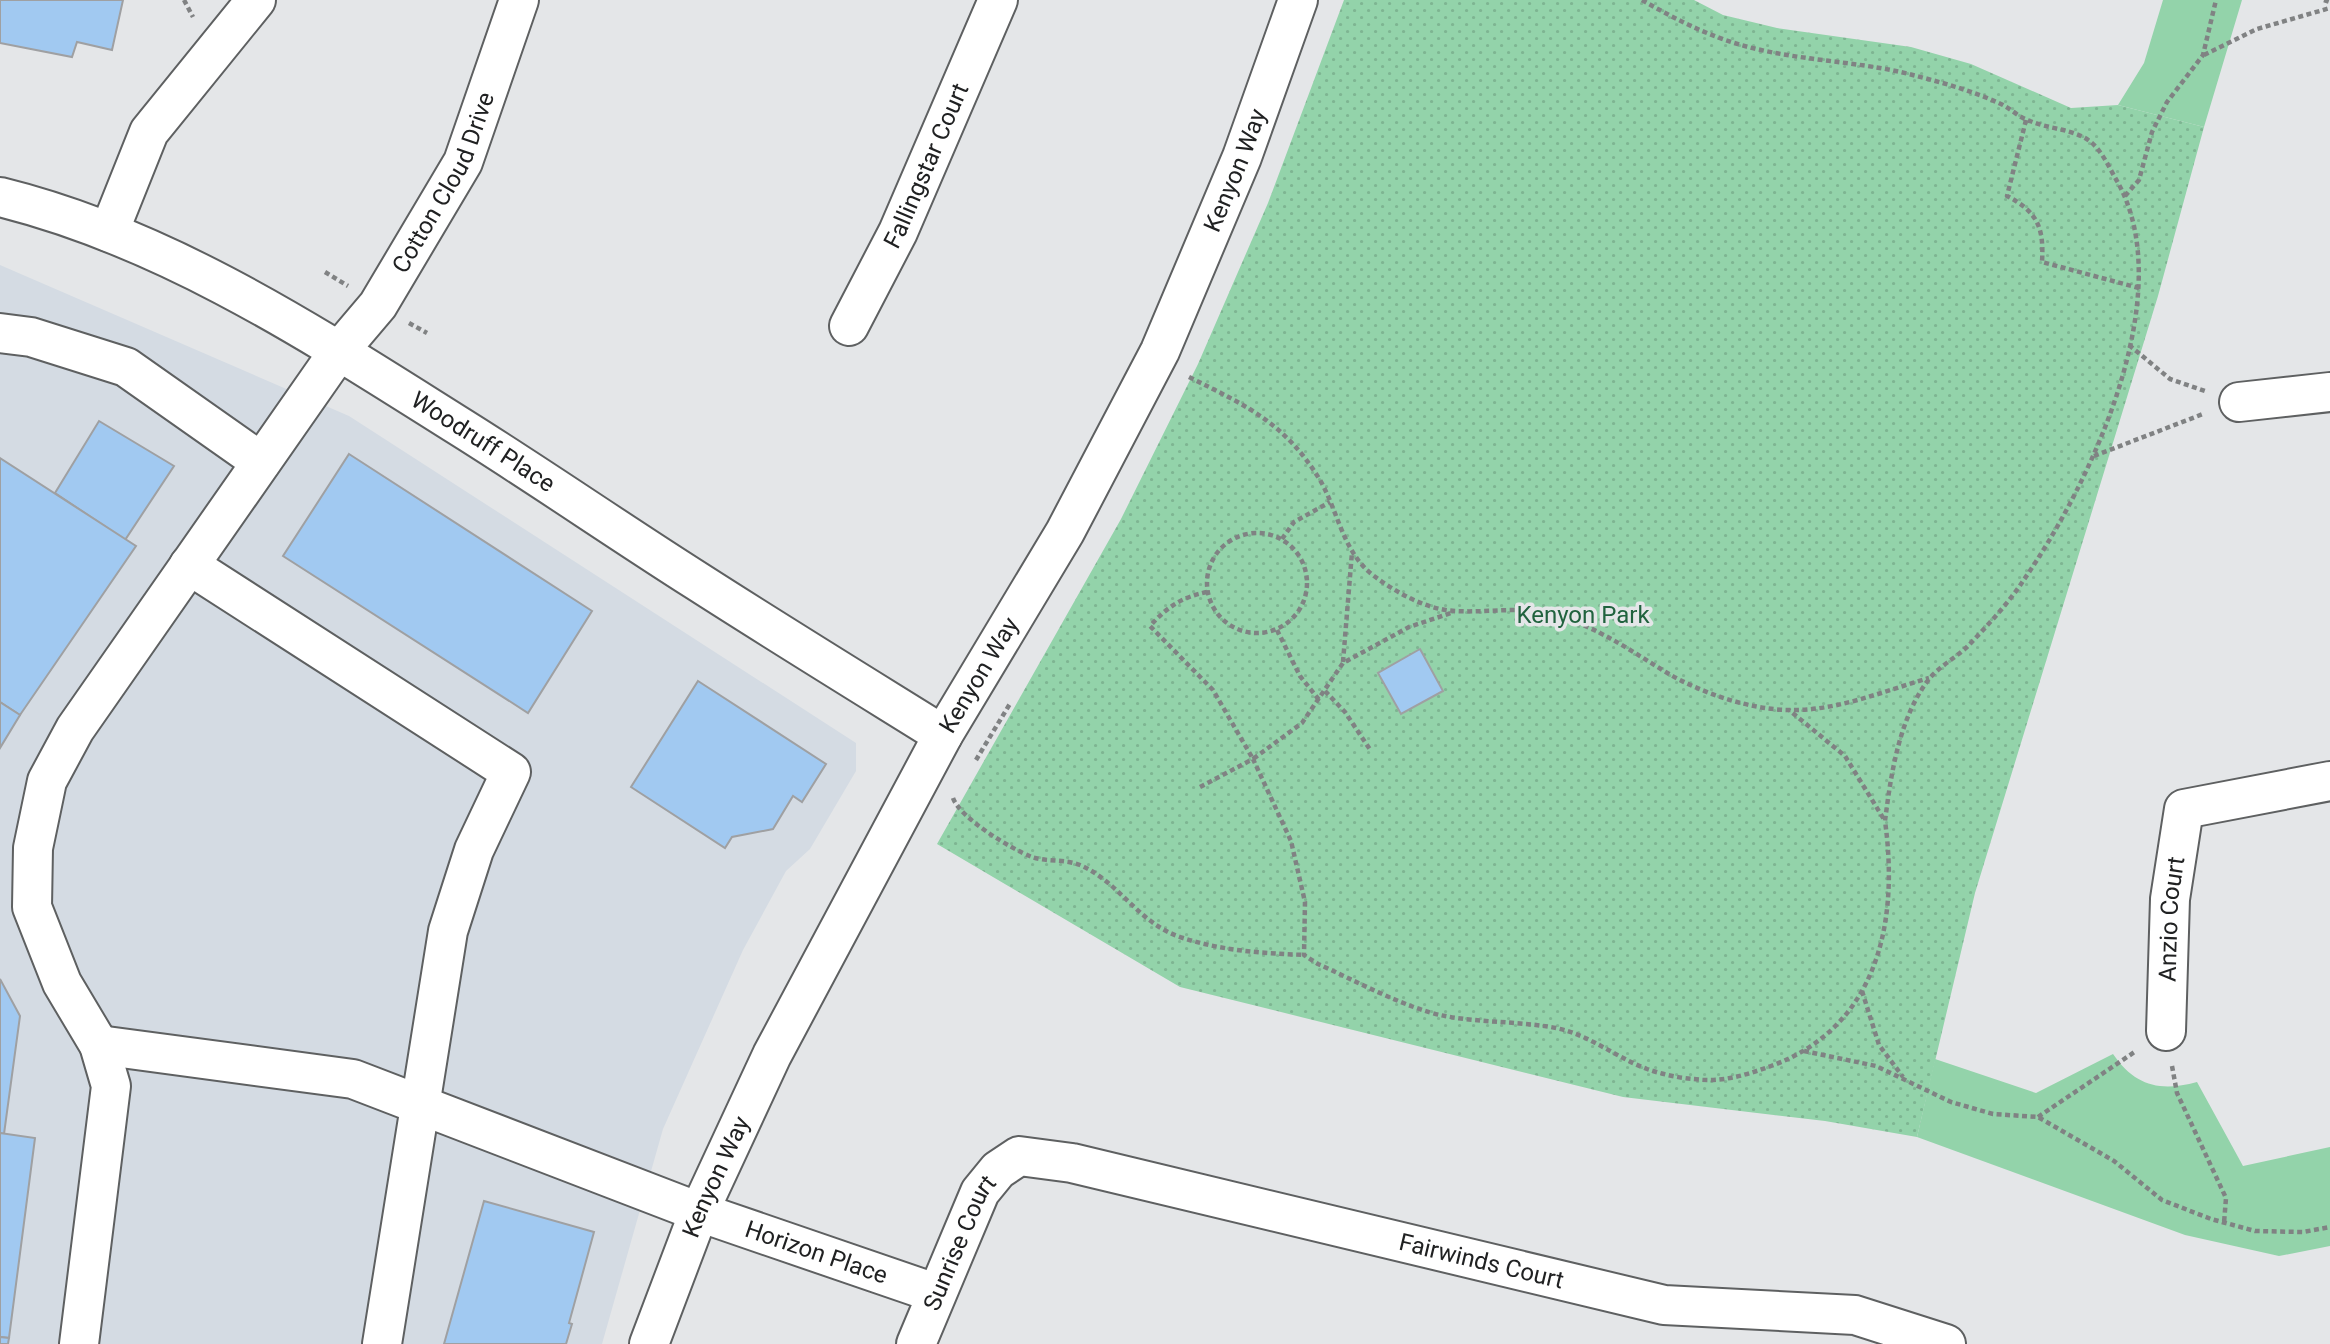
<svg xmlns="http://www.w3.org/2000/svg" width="2330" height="1344" font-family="Roboto,sans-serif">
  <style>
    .built { fill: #d4dbe3 }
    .green { fill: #93d3aa }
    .park { fill: url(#park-dots) }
    .building { fill: #a1c9f1; stroke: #9fa0a2; stroke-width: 2 }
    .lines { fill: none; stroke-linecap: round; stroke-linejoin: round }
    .minor-casing { stroke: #5e6061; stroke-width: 42 }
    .path { stroke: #808283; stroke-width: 4.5; stroke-dasharray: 5 3.5; stroke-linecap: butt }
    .minor { stroke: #fff; stroke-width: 38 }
    .labels { text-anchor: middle; stroke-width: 7; stroke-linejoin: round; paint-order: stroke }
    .street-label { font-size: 24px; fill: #202122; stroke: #e4e6e8 }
    .park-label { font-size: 24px; fill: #20623e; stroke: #e4e6e8 }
  </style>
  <defs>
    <pattern id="park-dots" width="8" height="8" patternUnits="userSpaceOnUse" patternTransform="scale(1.75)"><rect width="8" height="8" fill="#93d3aa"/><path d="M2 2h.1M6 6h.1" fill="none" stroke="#7eb592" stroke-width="1.8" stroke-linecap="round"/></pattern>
  </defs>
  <rect width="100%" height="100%" fill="#e4e6e8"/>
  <path class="built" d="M0,265L349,416L856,743V771L810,849L786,871L743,950L663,1129L602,1344H0Z"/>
  <g class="green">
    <path d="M2163,0H2242L2204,127L2118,105L2144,63Z"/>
    <path d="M2113,1054C2135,1086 2160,1092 2197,1082L2243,1166L2330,1147V1246L2279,1256L2185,1235L1917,1137L1935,1059L2036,1093Z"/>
  </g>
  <path class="park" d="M1344,0H1694L1723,15L1777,28L1911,47L1971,64L2071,108L2118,105L2204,127L2158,296L1975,893L1917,1137L1825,1121L1623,1097L1180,987L937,844L1121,519L1198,364L1268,203Z"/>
  <g class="building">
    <path d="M0,0H123L112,50L77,42L72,57L0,43Z"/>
    <path d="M99,421L174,466L125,540L55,493Z"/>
    <path d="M349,454L592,611L528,713L283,556Z"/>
    <path d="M0,458L136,546L20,715L0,702Z"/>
    <path d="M1420,649L1443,691L1401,714L1378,673Z"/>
    <path d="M698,681L826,764L802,802L793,796L773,829L732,837L725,848L631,787Z"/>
    <path d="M0,702L20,715L0,748Z"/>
    <path d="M0,979L20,1016L4,1134L0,1133Z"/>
    <path d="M0,1133L35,1138L9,1338L0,1337Z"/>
    <path d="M484,1201L594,1232L569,1323L572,1324L566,1344H444Z"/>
    <path d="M0,1337L9,1338L8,1344H0Z"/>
  </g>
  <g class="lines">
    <defs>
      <g id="minor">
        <path id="s1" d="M0,197C166,238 311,333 454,423C536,474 615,529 697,581C778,633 861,684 943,735"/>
        <path d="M109,232L149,132L256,0"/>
        <path id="s2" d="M849,326L898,232L998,0"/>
        <path d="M0,333L31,337L126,367L261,462"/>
        <path d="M2239,402L2330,392"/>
        <path d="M189,565L511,772L474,850L448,931L382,1344"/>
        <path id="s3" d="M2166,1031L2170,899L2184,809L2330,781"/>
        <path id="s4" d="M99,1045L353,1079L699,1212L935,1293"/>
        <path id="s5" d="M79,1344L111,1086L99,1045L62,983L32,907L33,848L47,781L75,729L339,351L378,305L463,162L519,0"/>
        <path id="s6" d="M649,1344L699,1212L772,1055L943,735L1065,532L1160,351L1242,157L1298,0"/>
        <path id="s7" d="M916,1344L980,1192L998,1170L1019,1156L1072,1163L1664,1305L1855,1315L1946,1344"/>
      </g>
    </defs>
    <use href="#minor" class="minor-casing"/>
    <g class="path">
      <path d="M184,0L193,17"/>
      <path d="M1642,0C1680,22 1718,41 1761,50C1810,61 1860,62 1909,74C1940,82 1974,91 2003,105C2012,110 2020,118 2030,121C2046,128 2068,129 2083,137C2100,145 2108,166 2117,181C2181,294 2090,485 2023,581C2008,604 1986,627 1967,647C1955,658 1939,667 1929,679C1899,718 1891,774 1885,821L1845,756L1789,710"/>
      <path d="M2324,0L2330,2"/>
      <path d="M2204,55L2257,29L2330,8"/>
      <path d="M2026,120L2007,196C2038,212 2044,228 2042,262L2139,288"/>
      <path d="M2125,196L2139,180L2152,132L2167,102L2203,55L2216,0"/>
      <path d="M325,272L348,286"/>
      <path d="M409,323L427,333"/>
      <path d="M2129,345L2170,379L2205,391"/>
      <path d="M1189,377C1247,406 1285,423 1320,480C1338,511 1343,553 1374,576C1397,593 1427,610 1456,611C1488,613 1519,606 1551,614C1595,625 1631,651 1669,674C1702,693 1751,710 1790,710C1837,711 1884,691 1929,678"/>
      <path d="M2094,456L2203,414"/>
      <circle cx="1257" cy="583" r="50"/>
      <path d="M1282,539L1294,522L1330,502"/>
      <path d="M1207,592C1182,597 1167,607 1150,626L1213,690L1253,759L1302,723L1343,663L1409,627L1454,612"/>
      <path d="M1277,630L1300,676L1320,701"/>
      <path d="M1343,662L1352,552"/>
      <path d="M1325,691L1345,712L1371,751"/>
      <path d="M976,760L1011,702"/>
      <path d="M1200,787L1253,759L1291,841L1305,902L1304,955L1318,964C1354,980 1407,1009 1445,1016C1481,1023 1519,1021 1556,1028C1590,1035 1615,1057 1647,1069C1661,1074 1679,1078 1694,1079C1721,1083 1746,1075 1771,1066C1878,1027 1899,922 1885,821"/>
      <path d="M953,798C960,818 1011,849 1032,857C1047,862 1065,859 1080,865C1121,883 1138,924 1183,938C1223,951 1262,953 1304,955"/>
      <path d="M1862,991L1879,1045L1903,1077"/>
      <path d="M1804,1051L1876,1066L1951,1102L1993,1114L2038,1117L2114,1161L2162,1200L2211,1219L2255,1231L2303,1232L2330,1227"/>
      <path d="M2172,1066L2177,1093L2226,1198L2224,1223"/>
      <path d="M2038,1117L2136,1051"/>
    </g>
    <use href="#minor" class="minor"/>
  </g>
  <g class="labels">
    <g class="street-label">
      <text dy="8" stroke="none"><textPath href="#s2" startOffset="178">Fallingstar Court</textPath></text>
      <text dy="8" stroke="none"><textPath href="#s6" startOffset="1314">Kenyon Way</textPath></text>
      <text dy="8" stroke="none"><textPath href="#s5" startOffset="1304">Cotton Cloud Drive</textPath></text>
      <text dy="8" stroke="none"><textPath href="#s1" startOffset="544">Woodruff Place</textPath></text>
      <text dy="8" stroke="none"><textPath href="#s6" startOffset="747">Kenyon Way</textPath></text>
      <text dy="8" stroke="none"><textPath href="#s3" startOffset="112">Anzio Court</textPath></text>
      <text dy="8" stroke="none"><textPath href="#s6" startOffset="180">Kenyon Way</textPath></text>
      <text dy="8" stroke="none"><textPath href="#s7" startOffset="110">Sunrise Court</textPath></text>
      <text dy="8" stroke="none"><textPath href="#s4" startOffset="751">Horizon Place</textPath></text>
      <text dy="8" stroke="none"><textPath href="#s7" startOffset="693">Fairwinds Court</textPath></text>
    </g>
    <g class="park-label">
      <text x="1583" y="623">Kenyon Park</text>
    </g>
  </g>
</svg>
